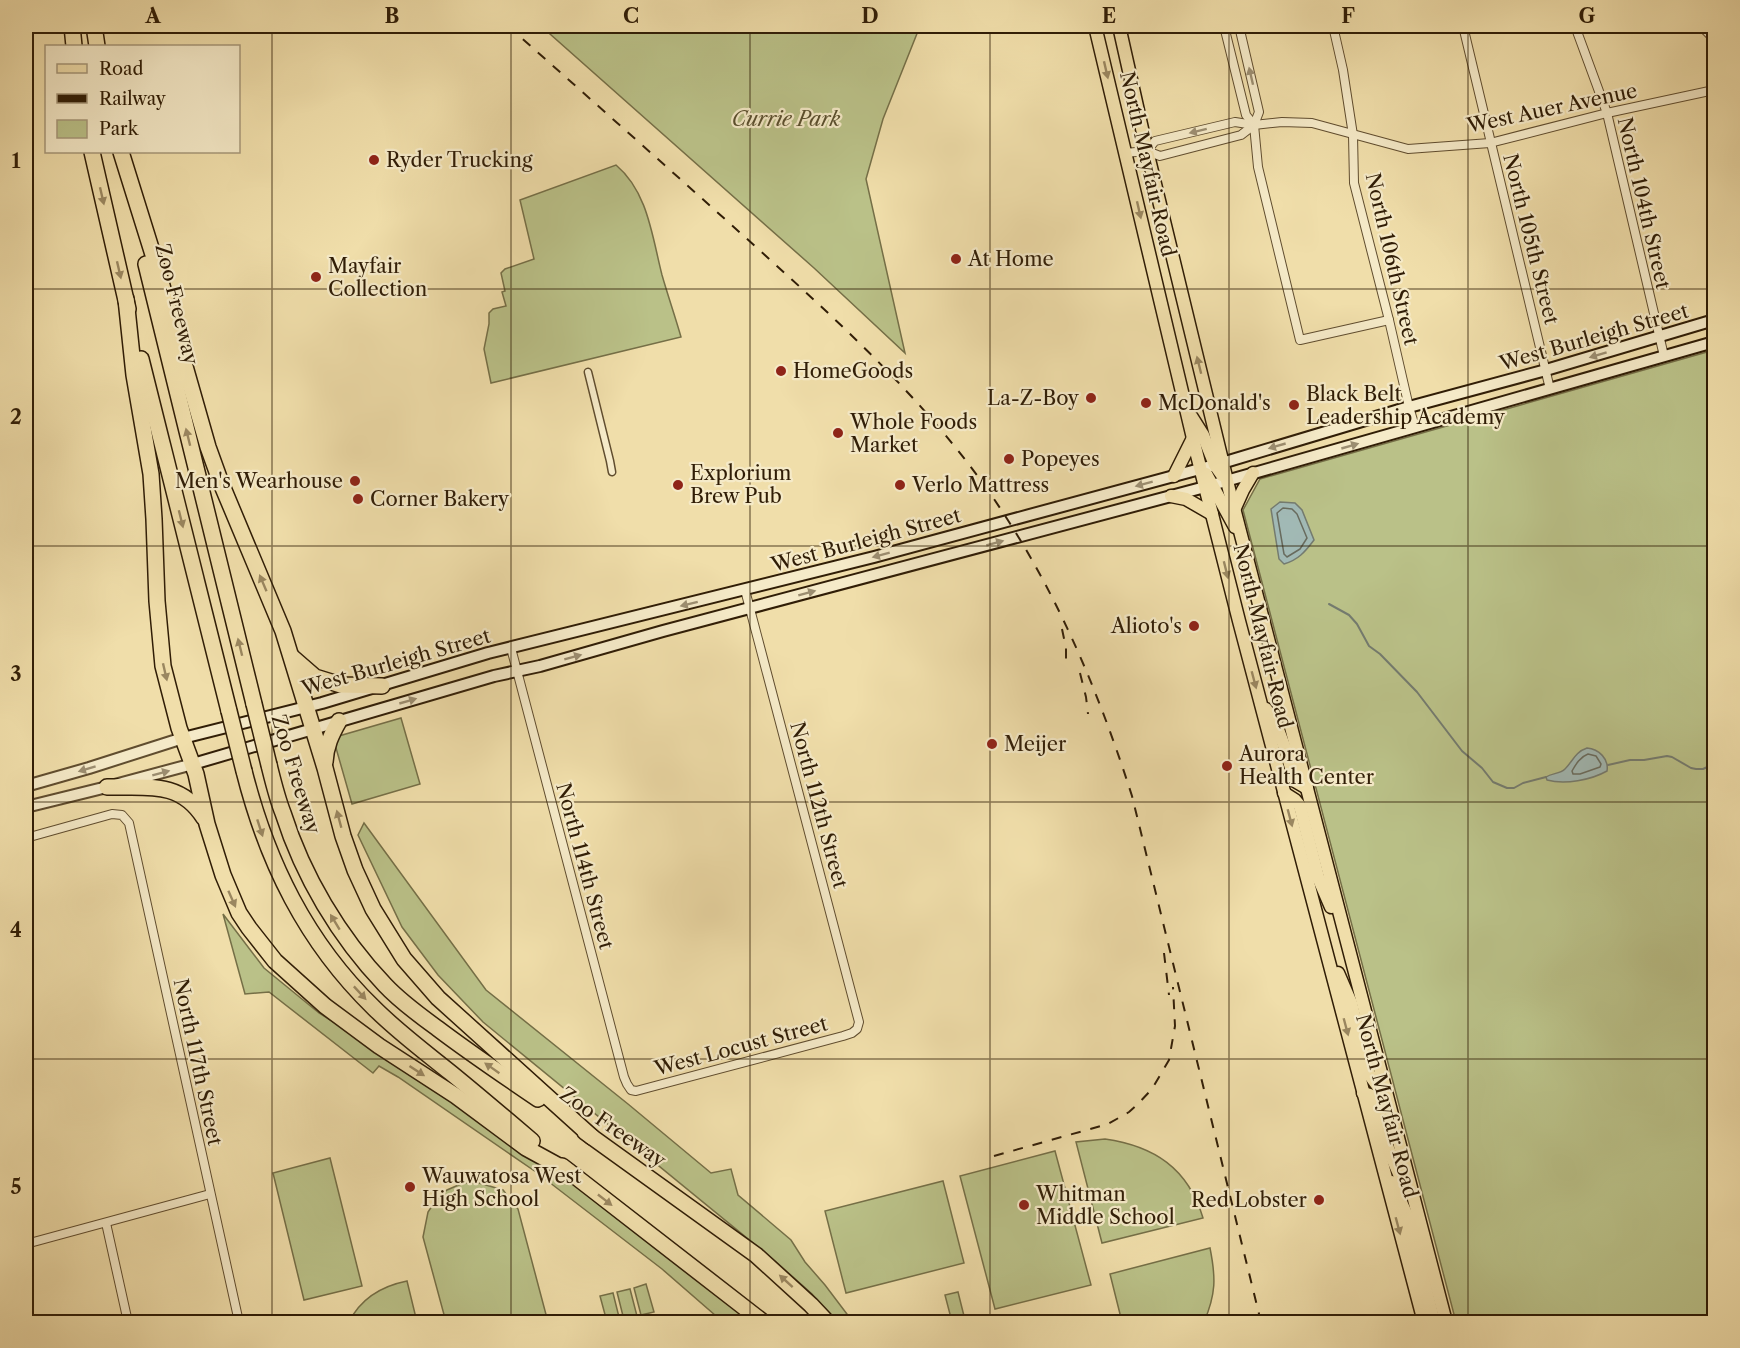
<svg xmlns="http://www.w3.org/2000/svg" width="1740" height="1348" font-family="'Libre Caslon Text',serif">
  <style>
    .green { fill: #bac188; stroke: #756f47; stroke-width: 1.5 }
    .water { fill: #a1b9b5; stroke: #747b6f; stroke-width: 1.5 }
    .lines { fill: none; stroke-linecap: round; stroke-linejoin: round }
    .shore { stroke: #686b5e; stroke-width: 1.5 }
    .stream { stroke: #747b6f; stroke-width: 2 }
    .pedestrian-casing { stroke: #604d2f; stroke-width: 9 }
    .minor-casing { stroke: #604d2f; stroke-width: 10 }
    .tertiary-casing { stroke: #604d2f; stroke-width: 14 }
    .secondary-casing { stroke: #301d06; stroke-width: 14 }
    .primary-casing { stroke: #301d06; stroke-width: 15 }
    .motorway-casing { stroke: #301d06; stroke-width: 18 }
    .pedestrian { stroke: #f5eac8; stroke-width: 6 }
    .minor { stroke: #f5eac8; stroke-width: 8 }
    .tertiary { stroke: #f5eac8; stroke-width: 10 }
    .secondary { stroke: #f5eac8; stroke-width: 10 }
    .primary { stroke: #f0deaa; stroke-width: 12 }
    .motorway { stroke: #f0deaa; stroke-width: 15 }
    .rail { stroke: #301d06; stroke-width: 2; stroke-dasharray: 10 10; stroke-linecap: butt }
    .motorway-bridge-casing { stroke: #301d06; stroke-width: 18; stroke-linecap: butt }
    .motorway-bridge { stroke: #f0deaa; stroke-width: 15 }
    .oneway { fill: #9a8760 }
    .oneway2 { fill: #9c8e71 }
    .grid { fill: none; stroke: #301d06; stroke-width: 1.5; stroke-opacity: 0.55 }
    .poi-dot { fill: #8f2418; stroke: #f5eac8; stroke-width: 2 }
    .labels { text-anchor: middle; stroke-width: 4.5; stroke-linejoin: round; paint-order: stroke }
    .street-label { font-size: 20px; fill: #301d06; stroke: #f5eac8 }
    .park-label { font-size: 20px; font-style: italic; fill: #594e2d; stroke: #f5eac8 }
    .poi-label { font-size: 20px; fill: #301d06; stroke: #f5eac8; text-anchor: start }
    .neatline { fill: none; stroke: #301d06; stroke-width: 2 }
    .grid-label { font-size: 20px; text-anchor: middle; font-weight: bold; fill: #301d06 }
  </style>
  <rect width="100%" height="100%" fill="#f0deaa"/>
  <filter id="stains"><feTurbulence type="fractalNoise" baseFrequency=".00333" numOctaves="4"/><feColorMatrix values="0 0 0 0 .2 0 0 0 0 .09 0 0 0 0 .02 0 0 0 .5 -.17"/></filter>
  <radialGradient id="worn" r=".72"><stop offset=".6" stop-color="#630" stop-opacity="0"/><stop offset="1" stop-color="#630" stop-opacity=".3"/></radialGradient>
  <g class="green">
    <path d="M541,26H920L883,119L866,179L905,353L814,268Z"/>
    <path d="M616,165C648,192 652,236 662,275C668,296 675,316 681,337L491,383L484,349L489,324V313L493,309L506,306L502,292L505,291L501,273L505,269L534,259L520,200Z"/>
    <path d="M1714,350V1322H1456L1243,510L1260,479Z"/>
    <path d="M401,718L420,784L352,804L334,741L339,736Z"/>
    <path d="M364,823L486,990L628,1104L711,1173L731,1169L738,1195L791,1240L805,1262L825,1285L853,1322H834L812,1294L775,1261L483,1022L438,975L402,927L358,835Z"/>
    <path d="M223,914L264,968L319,1013L401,1064L565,1177L751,1317L748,1322H723L662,1269L536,1172L398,1077L379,1066L373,1073L269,992L245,994Z"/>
    <path d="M1105,1139C1154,1146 1188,1168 1203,1218L1102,1243L1076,1142Z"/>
    <path d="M1055,1151L1091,1285L995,1309L960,1176Z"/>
    <path d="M330,1158L362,1286L304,1300L273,1173Z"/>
    <path d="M943,1181L964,1263L846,1293L825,1211Z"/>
    <path d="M463,1183H479L503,1190L518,1209L548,1322H446L423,1237L428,1212L436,1200L447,1190Z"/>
    <path d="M1210,1248C1216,1278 1216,1294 1204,1322H1122L1110,1274Z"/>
    <path d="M407,1281L417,1322H349C361,1298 382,1286 407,1281Z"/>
    <path d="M646,1284L654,1312L641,1315L634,1288Z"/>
    <path d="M630,1289L637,1316L624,1320L617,1292Z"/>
    <path d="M958,1292L965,1320L952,1322L945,1295Z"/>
    <path d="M613,1293L620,1321L607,1322L600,1296Z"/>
  </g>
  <g class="water">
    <path d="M1280,502L1295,503L1302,510L1314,540C1305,552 1298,560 1284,564L1279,559L1271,509Z"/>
    <path d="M1587,748C1599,749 1609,759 1607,771C1591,780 1565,785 1547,780L1546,777C1552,773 1560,774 1565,769C1573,761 1575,752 1587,748Z"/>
  </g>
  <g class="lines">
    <g class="shore">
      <path d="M1283,508L1292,509L1297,514L1307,538L1300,549L1287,557L1284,554L1277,513Z"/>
      <path d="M1588,754L1596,756L1601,764L1600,767L1580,774H1573L1572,771C1576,764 1580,757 1588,754Z"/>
    </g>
    <g class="stream">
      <path d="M1329,604L1349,615L1357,624L1369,646L1380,654L1417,692L1462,751L1482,768L1493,782L1507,788H1514L1523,783L1546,777"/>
      <path d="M1608,765L1630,760H1644L1667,756L1672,757L1691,768L1696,769H1703L1714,764"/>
    </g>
    <defs>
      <path id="pedestrian" d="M588,372L610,461L612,472"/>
      <g id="minor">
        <path d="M1224,26L1246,115L1254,125"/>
        <path d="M1239,26L1259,112L1254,125L1258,167L1300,340L1389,320"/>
        <path d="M1333,26L1343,70L1353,135L1354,183L1389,320L1409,407L1415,427"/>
        <path d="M1463,26L1550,389"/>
        <path d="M1575,26L1607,113L1664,356"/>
        <path d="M1701,26L1714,39"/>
        <path d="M1147,151L1155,141L1235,122L1254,125L1282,122L1312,123L1408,149L1490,143L1607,113L1714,90"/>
        <path d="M1125,153L1147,151L1160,156L1241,135L1254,125"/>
        <path d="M511,648L624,1077L627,1084L631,1090L636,1091L843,1036L852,1033L857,1029L859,1022L745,590"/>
        <path d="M26,838L112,814L122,815L129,823L239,1322"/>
        <path d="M106,1223L128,1322"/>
        <path d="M26,1244L210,1194"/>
      </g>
      <g id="tertiary">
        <path d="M26,786L89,768L183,738"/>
        <path d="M26,807L107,787L193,764"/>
      </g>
      <g id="secondary">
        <path d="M183,738L322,703L488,653L874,557L1222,463L1409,407L1546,370L1714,320"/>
        <path d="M193,764L494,676L540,666L663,631L1205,487L1714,342"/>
      </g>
      <g id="primary">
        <path d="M1095,26L1197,455L1239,621L1424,1322"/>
        <path d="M1119,26L1147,151L1229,489L1446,1322"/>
        <path d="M1191,416L1203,435L1215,465L1222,475"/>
        <path d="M1206,474L1235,527"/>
        <path d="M1174,476L1193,438"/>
        <path d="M1171,496L1186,499L1212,514"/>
        <path d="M1234,510L1243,490L1253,473"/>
        <path d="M1266,709L1276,724L1286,751L1295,781L1307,788"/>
        <path d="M1284,793L1295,800L1300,806L1318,877L1331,907"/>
        <path d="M1338,973L1351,1003L1369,1074L1377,1085L1384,1088"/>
        <path d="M1363,1093L1370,1095L1378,1106L1387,1146L1403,1183"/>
        <path d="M1392,1182L1408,1218L1434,1322"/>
      </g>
      <g id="motorway">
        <path d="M72,26L74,46"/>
        <path d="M94,26L97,46"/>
        <path d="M92,152L128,309"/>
        <path d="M121,152L155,261L208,447L221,483L283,631L325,768L343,836L355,870L373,909L404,959L438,998L592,1137"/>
        <path d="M146,264L254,704"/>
        <path d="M126,299L134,375L151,474L154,519L157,601L163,666L179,728L196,774L207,824L223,875L239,913L249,928L275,961L325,1006L379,1046L456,1096L526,1148L568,1171"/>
        <path d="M141,359L229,711"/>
        <path d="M292,657L315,677L341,685L382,686"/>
        <path d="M325,762C326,746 331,735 339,721"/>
        <path d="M269,765C273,781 277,798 283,813C303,876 339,937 385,985C400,1001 419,1015 437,1028C470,1053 504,1076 538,1099"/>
        <path d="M244,771C267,862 306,942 374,1008C398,1032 425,1052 451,1073C478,1095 505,1118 532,1141"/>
        <path d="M107,787C146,788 180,780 204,818"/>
        <path d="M585,1132L756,1255L811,1305L827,1322"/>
        <path d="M562,1166L763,1322"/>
      </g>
    </defs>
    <use href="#pedestrian" class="pedestrian-casing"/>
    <use href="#minor" class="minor-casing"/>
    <use href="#tertiary" class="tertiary-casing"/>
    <use href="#secondary" class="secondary-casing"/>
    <use href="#primary" class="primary-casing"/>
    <use href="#motorway" class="motorway-casing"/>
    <use href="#pedestrian" class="pedestrian"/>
    <use href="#minor" class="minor"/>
    <use href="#tertiary" class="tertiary"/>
    <use href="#secondary" class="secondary"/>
    <use href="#primary" class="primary"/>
    <use href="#motorway" class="motorway"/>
    <g class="rail">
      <path d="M508,26C587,96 667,167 746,238C839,322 933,406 1002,511C1060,599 1100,696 1132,796L1261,1322"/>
      <path d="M1062,629L1066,648V667"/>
      <path d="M1080,673L1086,697L1088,714"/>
      <path d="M1164,953L1169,995"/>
      <path d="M994,1156L1108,1124L1129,1112L1137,1105L1152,1089L1169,1060L1175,1026L1173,987"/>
    </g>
    <defs>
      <g id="motorway-bridge">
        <path d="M254,704L269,765"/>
        <path d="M229,711L244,771"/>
      </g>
    </defs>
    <use href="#motorway-bridge" class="motorway-bridge-casing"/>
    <use href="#motorway-bridge" class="motorway-bridge"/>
  </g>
  <defs><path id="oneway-solid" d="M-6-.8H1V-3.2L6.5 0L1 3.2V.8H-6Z" transform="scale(1.5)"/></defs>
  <g class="oneway">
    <use href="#oneway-solid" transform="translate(1106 70) rotate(77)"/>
    <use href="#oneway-solid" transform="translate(102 196) rotate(77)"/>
    <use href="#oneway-solid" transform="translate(1139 210) rotate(77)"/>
    <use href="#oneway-solid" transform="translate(119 270) rotate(77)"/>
    <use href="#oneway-solid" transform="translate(1199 365) rotate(-104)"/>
    <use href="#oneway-solid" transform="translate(188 437) rotate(-104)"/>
    <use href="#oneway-solid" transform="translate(181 519) rotate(76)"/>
    <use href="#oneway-solid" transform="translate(1226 570) rotate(76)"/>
    <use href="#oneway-solid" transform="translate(263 583) rotate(-113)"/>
    <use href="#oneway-solid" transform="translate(240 647) rotate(-104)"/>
    <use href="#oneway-solid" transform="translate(165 672) rotate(77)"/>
    <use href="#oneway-solid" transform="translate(1254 680) rotate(75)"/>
    <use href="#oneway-solid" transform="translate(1290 818) rotate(75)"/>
    <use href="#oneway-solid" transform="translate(339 819) rotate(-105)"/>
    <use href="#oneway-solid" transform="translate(260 828) rotate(72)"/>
    <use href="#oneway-solid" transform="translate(232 899) rotate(66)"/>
    <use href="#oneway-solid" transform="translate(335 922) rotate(-121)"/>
    <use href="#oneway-solid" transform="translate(360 993) rotate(47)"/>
    <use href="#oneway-solid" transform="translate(1346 1027) rotate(75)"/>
    <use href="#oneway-solid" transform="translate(492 1068) rotate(-145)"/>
    <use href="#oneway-solid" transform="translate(417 1071) rotate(33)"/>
    <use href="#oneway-solid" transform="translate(605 1200) rotate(38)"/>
    <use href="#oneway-solid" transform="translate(1398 1226) rotate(75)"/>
    <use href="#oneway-solid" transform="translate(786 1281) rotate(-138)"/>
  </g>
  <g class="oneway2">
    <use href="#oneway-solid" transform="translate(1251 76) rotate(-103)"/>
    <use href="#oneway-solid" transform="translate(1198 131) rotate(166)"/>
    <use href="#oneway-solid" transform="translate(1598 355) rotate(163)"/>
    <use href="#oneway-solid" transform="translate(1277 446) rotate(164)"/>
    <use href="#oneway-solid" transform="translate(1350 446) rotate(-16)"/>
    <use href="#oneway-solid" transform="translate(1144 484) rotate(165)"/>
    <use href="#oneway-solid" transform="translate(995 543) rotate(-15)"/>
    <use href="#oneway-solid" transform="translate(881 555) rotate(165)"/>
    <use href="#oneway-solid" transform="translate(807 593) rotate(-15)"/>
    <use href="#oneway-solid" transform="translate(689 604) rotate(166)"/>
    <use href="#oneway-solid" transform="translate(573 657) rotate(-15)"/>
    <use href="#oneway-solid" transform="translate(408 701) rotate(-16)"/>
    <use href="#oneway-solid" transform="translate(87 769) rotate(163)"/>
    <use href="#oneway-solid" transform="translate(161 773) rotate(-15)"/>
  </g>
  <path class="grid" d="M272,26V1322M511,26V1322M750,26V1322M990,26V1322M1229,26V1322M1468,26V1322M26,289H1714M26,546H1714M26,802H1714M26,1059H1714"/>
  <g class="poi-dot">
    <circle cx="374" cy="160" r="6"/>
    <circle cx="956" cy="259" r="6"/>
    <circle cx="316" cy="277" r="6"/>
    <circle cx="781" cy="371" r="6"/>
    <circle cx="1091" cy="398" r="6"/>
    <circle cx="1146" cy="403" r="6"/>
    <circle cx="1294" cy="405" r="6"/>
    <circle cx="838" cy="433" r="6"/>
    <circle cx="1009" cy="459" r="6"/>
    <circle cx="355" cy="481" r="6"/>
    <circle cx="678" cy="485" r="6"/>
    <circle cx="900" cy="485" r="6"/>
    <circle cx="358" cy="499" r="6"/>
    <circle cx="1194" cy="626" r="6"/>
    <circle cx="992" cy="744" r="6"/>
    <circle cx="1227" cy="766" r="6"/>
    <circle cx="410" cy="1187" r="6"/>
    <circle cx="1319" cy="1200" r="6"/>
    <circle cx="1024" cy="1205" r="6"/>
  </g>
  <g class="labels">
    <g class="street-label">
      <text transform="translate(1552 108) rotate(-12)" y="7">West Auer Avenue</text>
      <text transform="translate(1148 164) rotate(77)" y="7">North Mayfair Road</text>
      <text transform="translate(1644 203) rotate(77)" y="7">North 104th Street</text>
      <text transform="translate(1531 239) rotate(76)" y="7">North 105th Street</text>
      <text transform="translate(1392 259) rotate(77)" y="7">North 106th Street</text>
      <text transform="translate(177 304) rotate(76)" y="7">Zoo Freeway</text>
      <text transform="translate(1594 337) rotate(-16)" y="7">West Burleigh Street</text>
      <text transform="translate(866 540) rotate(-15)" y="7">West Burleigh Street</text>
      <text transform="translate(1263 636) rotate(76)" y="7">North Mayfair Road</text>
      <text transform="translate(396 662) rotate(-16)" y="7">West Burleigh Street</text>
      <text transform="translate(296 774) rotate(73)" y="7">Zoo Freeway</text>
      <text transform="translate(819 805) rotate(75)" y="7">North 112th Street</text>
      <text transform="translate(585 866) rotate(75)" y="7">North 114th Street</text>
      <text transform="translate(741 1046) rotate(-15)" y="7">West Locust Street</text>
      <text transform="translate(198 1062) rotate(78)" y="7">North 117th Street</text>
      <text transform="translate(1387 1106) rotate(75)" y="7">North Mayfair Road</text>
      <text transform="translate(613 1127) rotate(35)" y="7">Zoo Freeway</text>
    </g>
    <g class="park-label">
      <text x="786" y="126">Currie Park</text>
    </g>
    <g class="poi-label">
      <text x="386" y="167">Ryder Trucking</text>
      <text x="968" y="266">At Home</text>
      <text x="328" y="273">Mayfair<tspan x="328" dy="23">Collection</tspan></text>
      <text x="793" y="378">HomeGoods</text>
      <text x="1306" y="401">Black Belt<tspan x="1306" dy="23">Leadership Academy</tspan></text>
      <text x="1079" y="405" text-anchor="end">La-Z-Boy</text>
      <text x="1158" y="410">McDonald's</text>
      <text x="850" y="429">Whole Foods<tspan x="850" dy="23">Market</tspan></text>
      <text x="1021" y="466">Popeyes</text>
      <text x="690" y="480">Explorium<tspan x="690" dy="23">Brew Pub</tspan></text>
      <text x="343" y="488" text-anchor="end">Men's Wearhouse</text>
      <text x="912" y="492">Verlo Mattress</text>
      <text x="370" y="506">Corner Bakery</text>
      <text x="1182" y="633" text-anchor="end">Alioto's</text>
      <text x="1004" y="751">Meijer</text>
      <text x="1239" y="761">Aurora<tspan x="1239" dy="23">Health Center</tspan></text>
      <text x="422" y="1183">Wauwatosa West<tspan x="422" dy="23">High School</tspan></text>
      <text x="1036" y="1201">Whitman<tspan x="1036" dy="23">Middle School</tspan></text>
      <text x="1307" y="1207" text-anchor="end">Red Lobster</text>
    </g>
  </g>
  <rect width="1740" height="1348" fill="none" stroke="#f0deaa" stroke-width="66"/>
  <rect x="45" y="45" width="195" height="108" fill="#f5eac8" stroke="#a6987a" stroke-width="1.5"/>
  <rect x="57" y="64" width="30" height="9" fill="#f0deaa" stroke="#a6987a" stroke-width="1.5"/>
  <text x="99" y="75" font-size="18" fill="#301d06">Road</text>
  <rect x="57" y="94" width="30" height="9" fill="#301d06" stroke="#a6987a" stroke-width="1.5"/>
  <text x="99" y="105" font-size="18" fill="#301d06">Railway</text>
  <rect x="57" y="120" width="30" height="18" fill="#bac188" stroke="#a6987a" stroke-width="1.5"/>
  <text x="99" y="135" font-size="18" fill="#301d06">Park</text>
  <rect x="33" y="33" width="1674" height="1282" class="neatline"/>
  <g class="grid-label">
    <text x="153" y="23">A</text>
    <text x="392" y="23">B</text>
    <text x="631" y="23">C</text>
    <text x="870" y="23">D</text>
    <text x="1109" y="23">E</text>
    <text x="1348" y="23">F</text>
    <text x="1587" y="23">G</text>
    <text x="16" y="168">1</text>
    <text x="16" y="424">2</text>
    <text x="16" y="681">3</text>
    <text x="16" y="937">4</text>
    <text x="16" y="1194">5</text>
  </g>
  <rect width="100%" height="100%" filter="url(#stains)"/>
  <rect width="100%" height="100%" fill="url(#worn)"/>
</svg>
